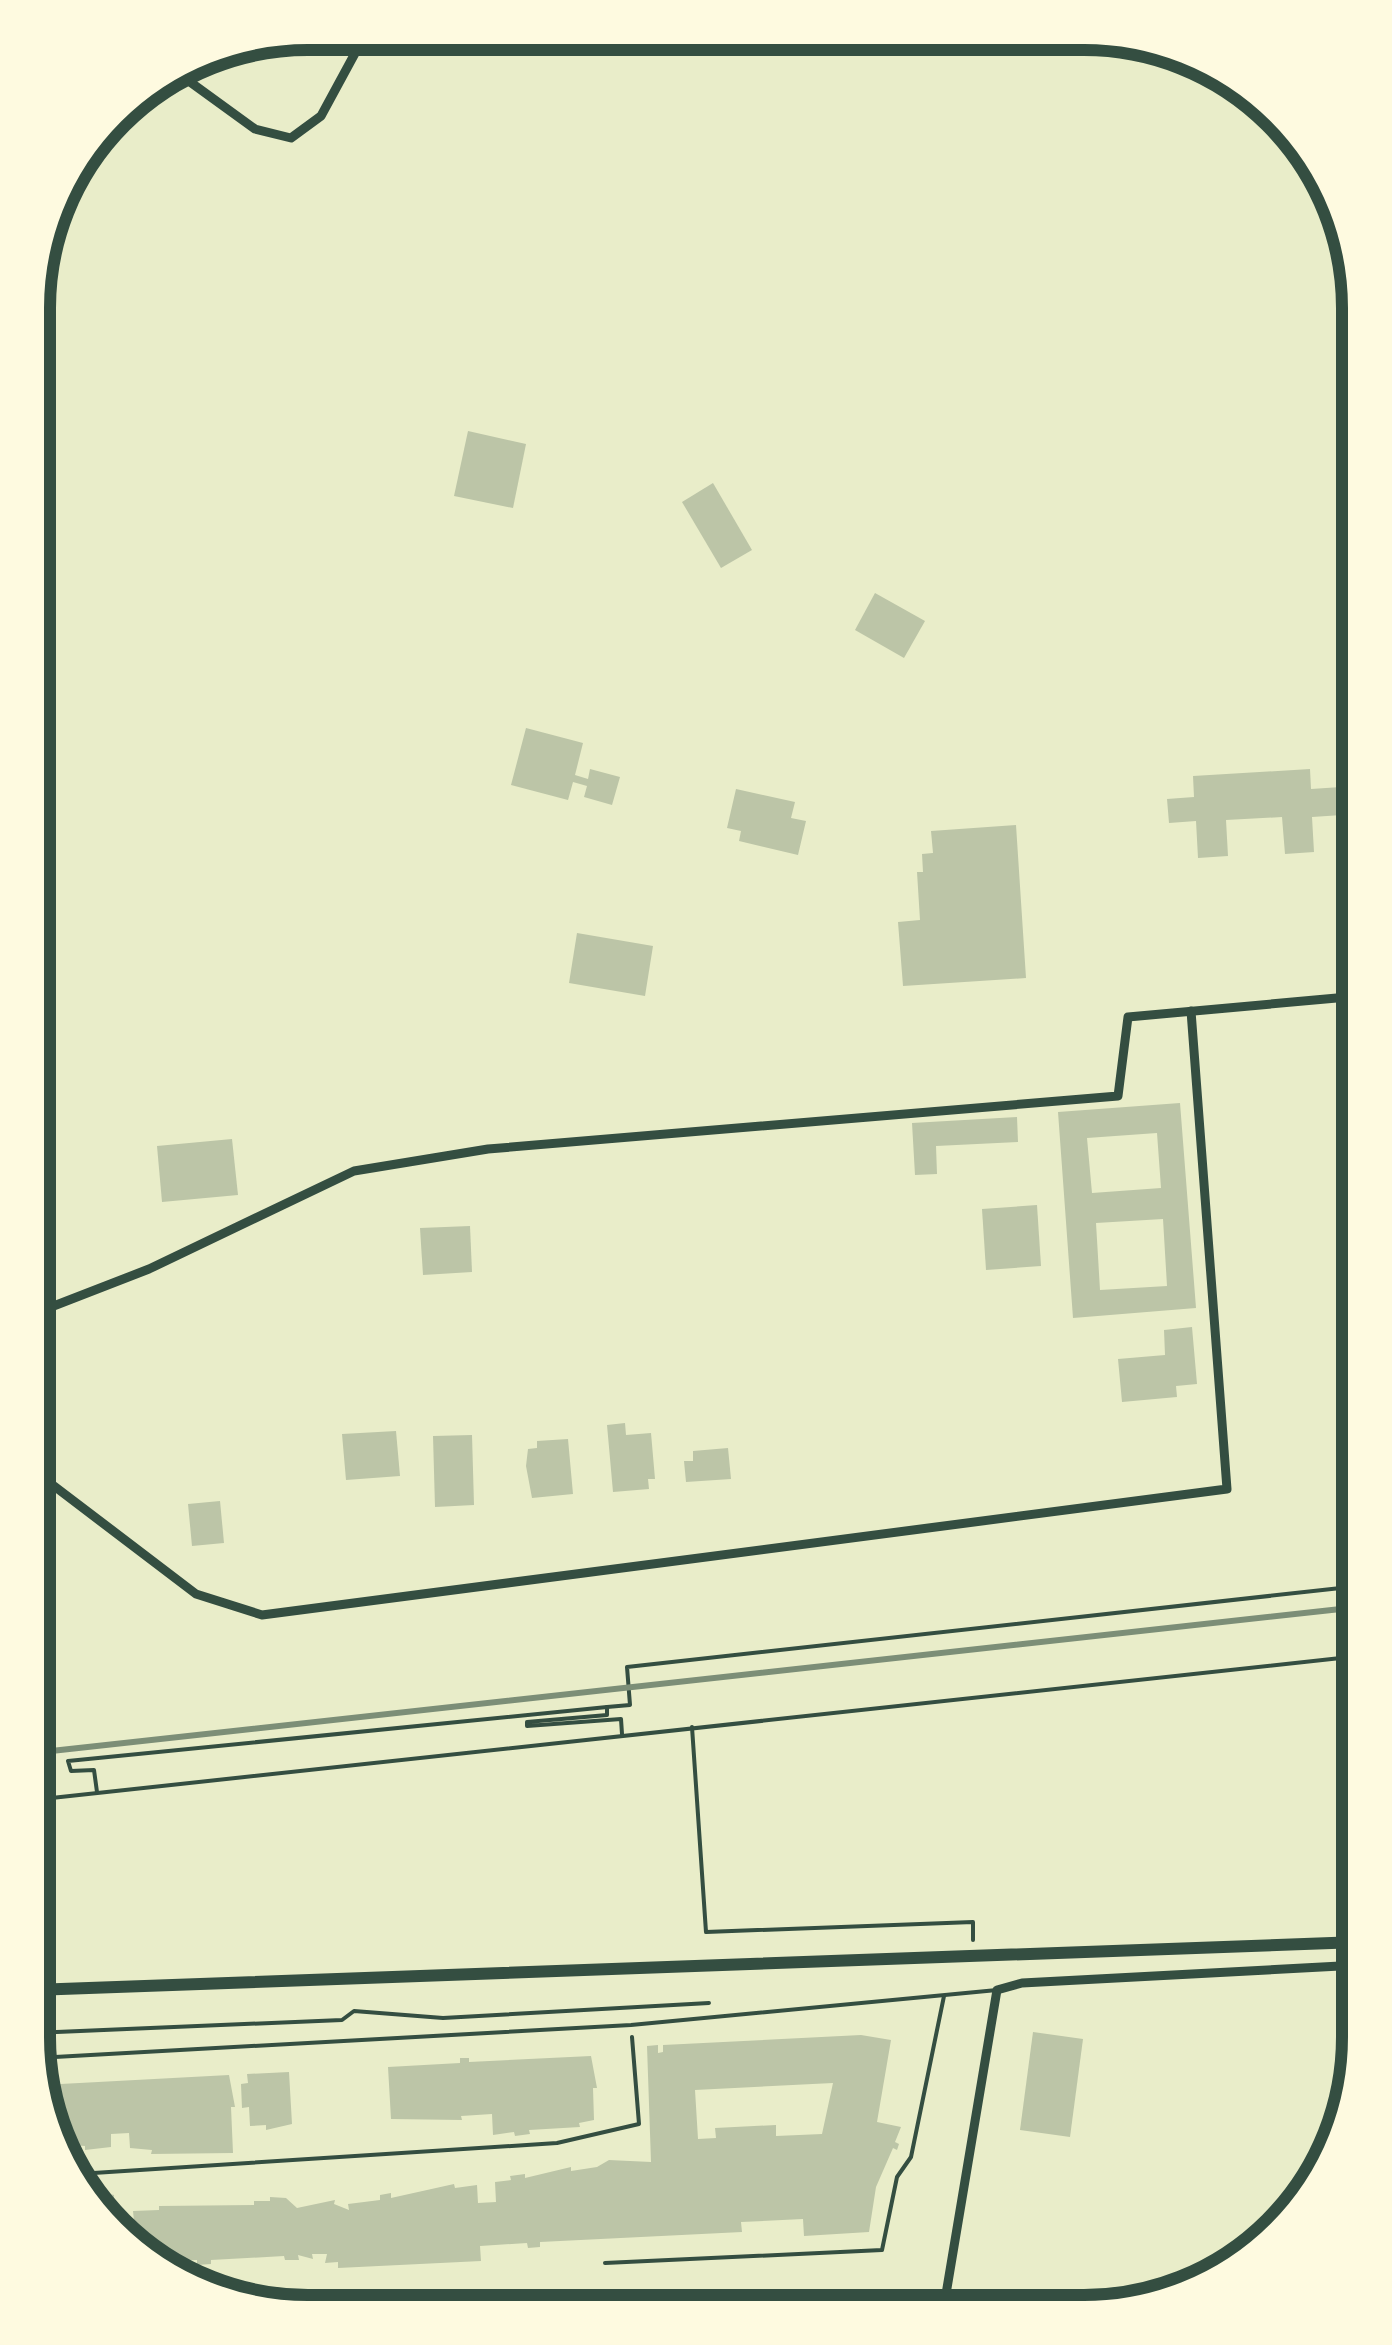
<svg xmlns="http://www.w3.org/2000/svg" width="1392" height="2345" font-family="Ubuntu,sans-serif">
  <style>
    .building { fill: #bcc5a7; fill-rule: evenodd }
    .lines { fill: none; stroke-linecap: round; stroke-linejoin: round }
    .path { stroke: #344e41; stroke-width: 4 }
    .service { stroke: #344e41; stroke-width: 4 }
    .minor { stroke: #344e41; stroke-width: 9 }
    .secondary { stroke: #344e41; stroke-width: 12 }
    .rail { stroke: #7c8e77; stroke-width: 6 }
    .rim { fill: none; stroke: #344e41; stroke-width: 12 }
  </style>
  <rect width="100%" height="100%" fill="#e9edc9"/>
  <g class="building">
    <path d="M468,431L526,444L513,508L454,496Z"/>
    <path d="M713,483L752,550L721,568L682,502Z"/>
    <path d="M875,593L925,621L904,658L855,630Z"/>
    <path d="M526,728L583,743L575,775L588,779L590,769L620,777L612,805L584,797L587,786L573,782L568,800L511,785Z"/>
    <path d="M1310,769L1311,789L1341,787L1342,815L1312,817L1314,852L1285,854L1282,817L1226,820L1228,856L1198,858L1196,821L1169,823L1167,799L1194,797L1193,776Z"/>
    <path d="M736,789L795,802L791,818L806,821L798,855L739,841L741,831L727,828Z"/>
    <path d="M1016,825L1026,978L903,986L898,922L920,920L917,872H923L922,854L933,853L931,831Z"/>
    <path d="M577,933L653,946L645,996L569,983Z"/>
    <path d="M1180,1103L1196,1308L1073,1318L1058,1112ZM1157,1133L1161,1188L1092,1193L1087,1138ZM1163,1219L1167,1286L1100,1290L1096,1223Z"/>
    <path d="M1017,1117L1018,1142L936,1146L937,1174L915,1175L912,1123Z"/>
    <path d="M232,1139L238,1195L162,1202L157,1146Z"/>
    <path d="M1037,1205L1041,1266L986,1270L982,1209Z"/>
    <path d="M470,1226L472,1272L423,1275L420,1228Z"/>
    <path d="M1192,1327L1197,1384L1176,1386L1177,1397L1122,1402L1118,1359L1165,1355L1164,1330Z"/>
    <path d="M625,1423L626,1435L651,1433L655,1479H648L649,1489L613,1492L607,1425Z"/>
    <path d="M396,1431L400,1476L346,1480L342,1434Z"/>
    <path d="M472,1435L474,1505L435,1507L433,1436Z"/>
    <path d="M568,1439L573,1494L532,1498L526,1466L528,1449L537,1448V1441Z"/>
    <path d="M728,1448L731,1479L686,1482L684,1461H693V1451Z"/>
    <path d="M220,1501L224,1543L192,1546L188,1504Z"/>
    <path d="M1033,2032L1083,2039L1070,2137L1020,2130Z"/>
    <path d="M861,2035L891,2040L877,2122L901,2127L895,2142L899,2144L897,2150L893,2148L876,2187L869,2232L804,2236L803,2219L741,2222L742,2232L540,2242V2247L528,2248L527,2243L480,2246L481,2261L338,2268V2262L325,2263L327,2254H312L313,2259L298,2255L299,2260H285L284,2256L211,2260V2264L197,2265V2260L174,2261L175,2267H168L140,2255L90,2189L114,2195L115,2221H134L133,2211L159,2210V2206L254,2205V2201H270V2197L286,2198L297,2208L335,2200L334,2204L349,2210L348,2204L380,2200V2195L391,2193V2198L454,2184L455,2188L477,2185L478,2203L496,2202L495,2182L511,2180L510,2176L525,2174V2178L571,2167V2171L597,2167L609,2160L651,2162L647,2046L658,2045V2053L663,2052V2045ZM833,2083L822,2134L776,2136V2125L715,2128L716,2138L698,2139L695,2090Z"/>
    <path d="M591,2056L597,2088H593L594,2120L579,2123L580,2127L529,2130L530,2134L515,2136L514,2132L493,2135L492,2114L461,2116L462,2120L391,2119L388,2067L460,2063V2058H469V2062Z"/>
    <path d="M289,2072L292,2124L266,2130V2125L250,2126L249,2107L242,2108L241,2084L248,2083L247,2074Z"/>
    <path d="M229,2075L235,2107H231L233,2153L151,2154L152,2150L130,2148L129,2133L111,2134V2147L85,2150V2146L70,2145L69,2136L52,2137L42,2085Z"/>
  </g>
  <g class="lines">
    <g class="path">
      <path d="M607,1707L630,1705L627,1667L1359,1586"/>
      <path d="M692,1727L706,1932L973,1922V1940"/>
      <path d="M97,1792L94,1770L71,1771L68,1761L607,1707V1715L527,1722V1726L621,1719L622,1734"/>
      <path d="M33,1800L1359,1656"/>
      <path d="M33,2033L342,2020L354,2011L443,2018L709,2003"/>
      <path d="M78,2174L557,2143L639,2124L632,2037"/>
    </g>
    <g class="service">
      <path d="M37,2058L631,2025L997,1990"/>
      <path d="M605,2263L882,2250L897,2177L911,2157L944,1996"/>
    </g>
    <g class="minor">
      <path d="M175,71L255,129L291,138L321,116L366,33"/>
      <path d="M33,1314L149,1269L354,1171L488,1149L1118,1096L1128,1017L1359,996"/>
      <path d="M33,1470L196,1594L262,1615L1227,1489L1191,1011"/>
      <path d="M943,2312L997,1990L1022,1983L1359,1965"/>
    </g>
    <path class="secondary" d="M33,1990L1359,1942"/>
    <path class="rail" d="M33,1753L1359,1607"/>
  </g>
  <path d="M0 0H1392V2345H0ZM308 50H1084A258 258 0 0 1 1342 308V2037A258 258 0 0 1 1084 2295H308A258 258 0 0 1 50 2037V308A258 258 0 0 1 308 50Z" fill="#fefae0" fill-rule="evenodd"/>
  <path class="rim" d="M308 50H1084A258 258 0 0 1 1342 308V2037A258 258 0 0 1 1084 2295H308A258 258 0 0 1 50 2037V308A258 258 0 0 1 308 50Z"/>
</svg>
